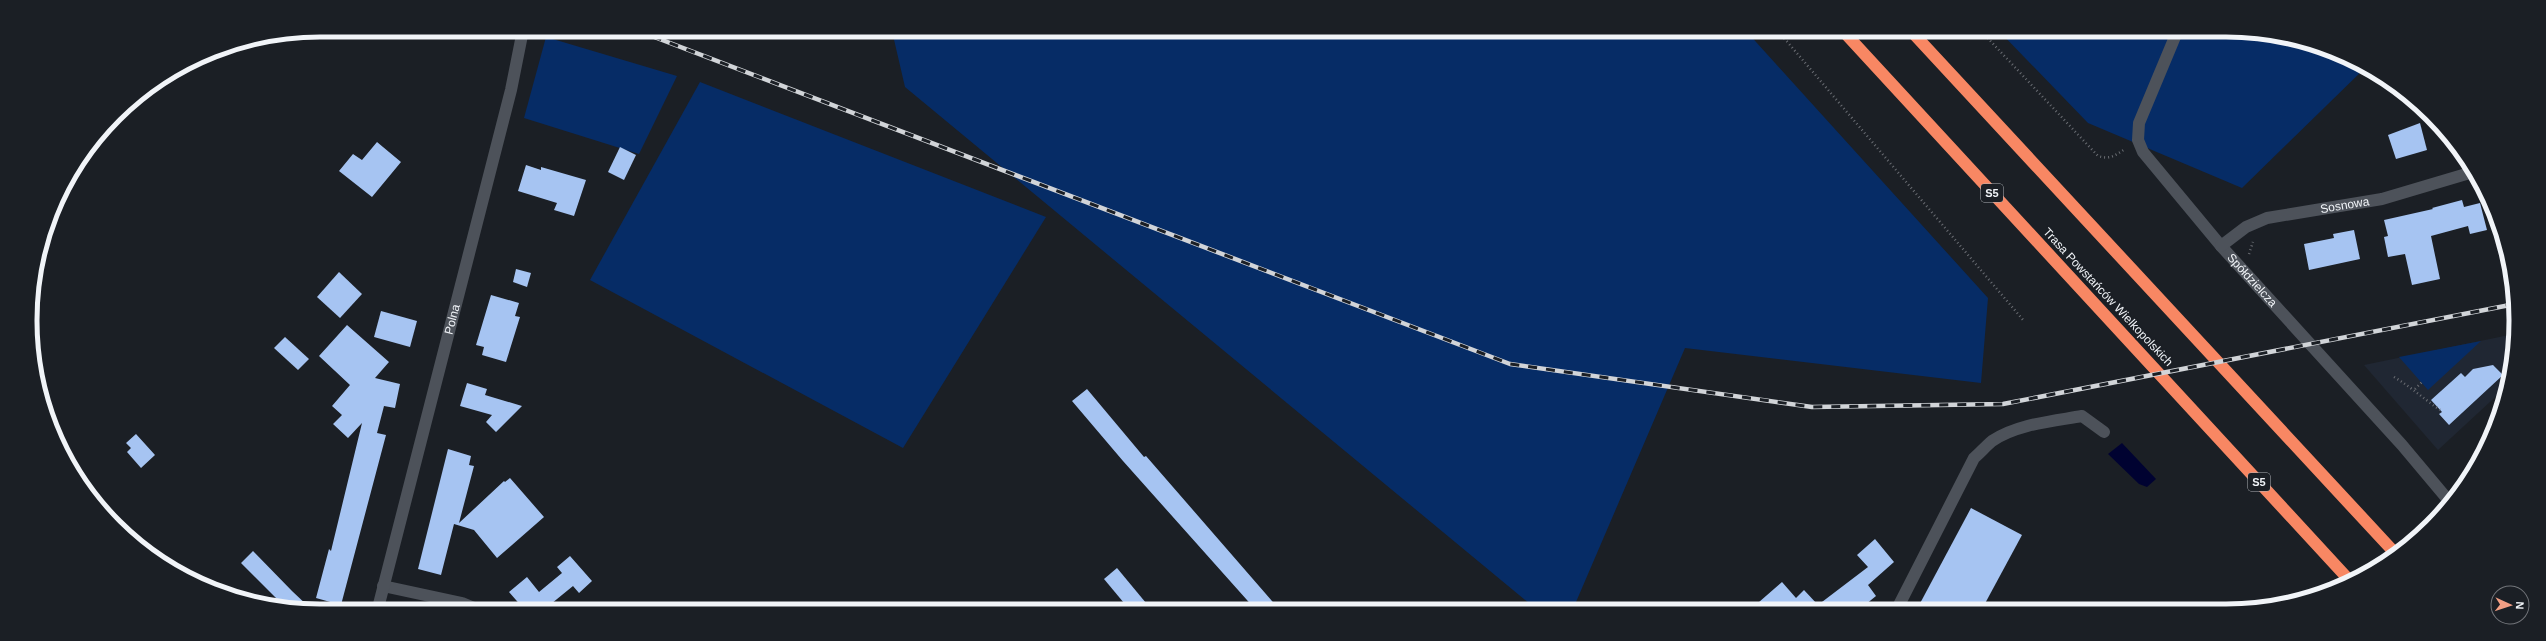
<svg xmlns="http://www.w3.org/2000/svg" width="2546" height="641" font-family="Arial,sans-serif">
  <style>
    .built { fill: #202733 }
    .green { fill: #062c66 }
    .water { fill: #000231 }
    .building { fill: #a6c4f2 }
    .lines { fill: none; stroke-linecap: round; stroke-linejoin: round }
    .path { stroke: #6b6e74; stroke-width: 2.5; stroke-dasharray: 1 3; stroke-linecap: butt }
    .minor { stroke: #4d525a; stroke-width: 12 }
    .highway { stroke: #f88763; stroke-width: 12 }
    .rail-casing { stroke: #d1d4d8; stroke-width: 4.5 }
    .rail { stroke: #1b1f25; stroke-width: 3; stroke-dasharray: 9; stroke-linecap: butt }
    .labels { text-anchor: middle; stroke-width: 4; stroke-linejoin: round; paint-order: stroke }
    .shield { fill: #1b1f25; stroke: #b1b4b9; stroke-width: 1 }
    .shield-label { font-size: 11px; font-weight: bold; fill: #f1f4f8 }
    .street-label { font-size: 12px; fill: #f1f4f8; stroke: #1b1f25 }
    .rim { fill: none; stroke: #f1f4f8; stroke-width: 5 }
  </style>
  <rect width="100%" height="100%" fill="#1b1f25"/>
  <path class="built" d="M2514,334L2513,359L2505,388L2438,450L2364,365Z"/>
  <g class="green">
    <path d="M892,31L1747,32L1988,298L1981,383L1685,348L1573,609H1536L905,87Z"/>
    <path d="M2000,32L2264,33L2319,45L2366,67L2242,188L2088,123Z"/>
    <path d="M546,37L677,76L639,154L524,118Z"/>
    <path d="M700,82L1046,217L903,448L590,280Z"/>
    <path d="M2481,341L2428,390L2399,357Z"/>
  </g>
  <path class="water" d="M2122,443L2156,479L2147,487L2139,484L2108,454Z"/>
  <g class="building">
    <path d="M2420,123L2427,150L2396,159L2388,135Z"/>
    <path d="M377,142L401,162L372,197L339,171L353,154L362,160Z"/>
    <path d="M620,147L636,155L624,180L608,172Z"/>
    <path d="M526,165L541,170V167L586,180L574,216L554,210L557,203L518,191Z"/>
    <path d="M2462,200L2464,207L2480,203L2487,230L2470,234L2468,226L2431,236L2440,279L2412,285L2405,254L2388,257L2384,237L2388,236L2384,220L2433,209L2432,208Z"/>
    <path d="M2354,230L2360,259L2309,270L2304,244L2334,238L2333,234Z"/>
    <path d="M516,269L531,273L527,287L513,282Z"/>
    <path d="M339,272L362,294L340,318L317,297Z"/>
    <path d="M491,295L519,303L515,316L520,317L506,362L482,355L484,347L476,345Z"/>
    <path d="M381,311L417,321L410,347L374,337Z"/>
    <path d="M347,325L389,362L375,378L400,384L395,408L384,406L377,433L386,435L341,605L316,598L329,549L331,551L362,423L348,438L333,424L342,415L332,406L350,385L319,356Z"/>
    <path d="M285,337L309,359L298,370L274,348Z"/>
    <path d="M2493,365L2503,375L2449,425L2439,414L2442,412L2431,400L2461,373L2465,377L2473,369Z"/>
    <path d="M467,383L487,389L485,395L522,406L496,432L486,422L492,415L460,406Z"/>
    <path d="M1087,389L1144,457L1146,456L1279,609H1255L1123,461L1072,401Z"/>
    <path d="M136,434L155,455L141,468L127,452L131,448L126,443Z"/>
    <path d="M448,449L471,456L469,465L474,466L459,523L504,481L505,482L510,478L544,517L497,558L474,530L454,524L441,575L418,569Z"/>
    <path d="M1971,508L2022,535L1982,609H1917Z"/>
    <path d="M1875,539L1894,562L1868,585L1876,596L1860,609H1751L1782,582L1796,598L1804,590L1818,605L1868,567L1857,555Z"/>
    <path d="M253,551L292,591L310,608H286L241,563Z"/>
    <path d="M570,556L592,581L579,593L573,586L546,608H523L509,592L527,577L539,592L562,573L557,567Z"/>
    <path d="M1117,568L1151,609H1129L1104,579Z"/>
  </g>
  <g class="lines">
    <g class="path">
      <path d="M1779,32L2024,321"/>
      <path d="M1982,32L2098,156C2110,160 2116,155 2125,149"/>
      <path d="M2249,254L2253,242"/>
      <path d="M2394,377C2411,387 2424,399 2440,410"/>
      <path d="M2415,389L2422,382"/>
    </g>
    <g class="minor">
      <path id="s1" d="M2177,32L2139,123L2138,140L2143,152L2221,246L2402,445L2449,501"/>
      <path id="s2" d="M2221,246L2246,227L2267,218L2382,199L2473,172"/>
      <path d="M383,586L462,603L474,608"/>
      <path id="s3" d="M378,608L511,90L523,30"/>
      <path d="M1897,609L1974,458C1980,453 1986,446 1992,441C2017,424 2054,421 2082,416L2104,432"/>
    </g>
    <g class="highway">
      <path d="M1844,32L2351,582"/>
      <path d="M1912,32L2394,552"/>
    </g>
    <defs>
      <path id="rail" d="M636,30L1510,364L1812,407L2003,404L2515,304"/>
    </defs>
    <use href="#rail" class="rail-casing"/>
    <use href="#rail" class="rail"/>
  </g>
  <g class="labels">
    <g class="shield">
      <rect x="1981" y="184" width="22" height="18" rx="3"/>
      <rect x="2248" y="473" width="22" height="18" rx="3"/>
    </g>
    <g class="shield-label">
      <text x="1992" y="197">S5</text>
      <text x="2259" y="486">S5</text>
    </g>
    <g class="street-label">
      <text dy="4" stroke="none"><textPath href="#s2" startOffset="133">Sosnowa</textPath></text>
      <text dy="4" stroke="none"><textPath href="#s1" startOffset="297">Spółdzielcza</textPath></text>
      <text transform="translate(2108 297) rotate(47)" y="4">Trasa Powstańców Wielkopolskich</text>
      <text dy="4" stroke="none"><textPath href="#s3" startOffset="298">Polna</textPath></text>
    </g>
  </g>
  <path d="M0 0H2546V641H0ZM320 37H2226A283 283 0 0 1 2509 320V321A283 283 0 0 1 2226 604H320A283 283 0 0 1 37 321V320A283 283 0 0 1 320 37Z" fill="#1b1f25" fill-rule="evenodd"/>
  <path class="rim" d="M320 37H2226A283 283 0 0 1 2509 320V321A283 283 0 0 1 2226 604H320A283 283 0 0 1 37 321V320A283 283 0 0 1 320 37Z"/>
  <g transform="translate(2510 605) rotate(93)"><circle r="19" fill="#1b1f25" stroke="#717479"/>
  <path d="M0-3L7 15L0 10L-7 15Z" fill="#f39f84"/>
  <text y="-6" font-size="11" font-weight="bold" text-anchor="middle" fill="#f1f4f8">N</text>
  </g>
</svg>
